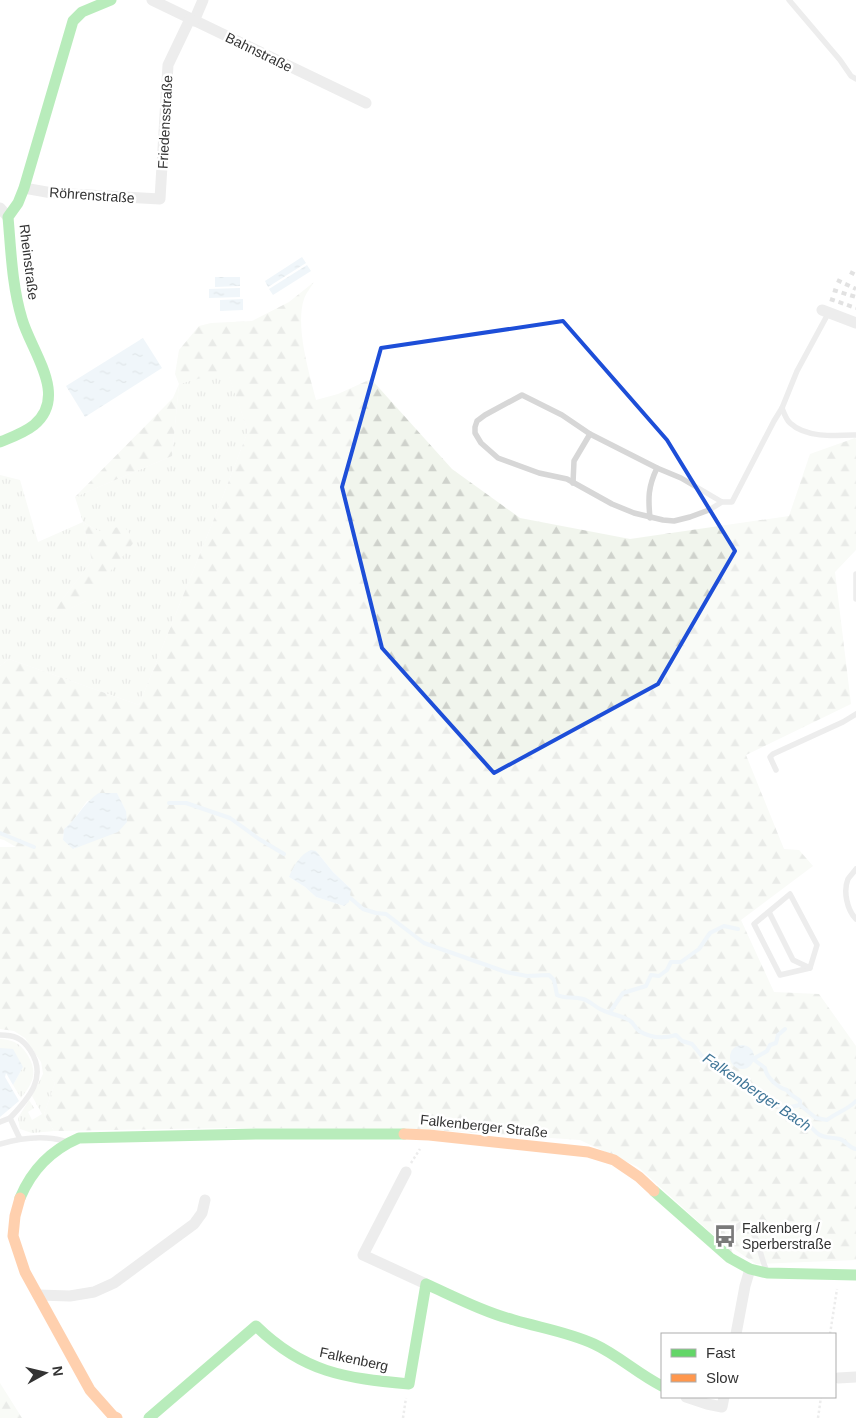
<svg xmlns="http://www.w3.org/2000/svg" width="856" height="1418" font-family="Helvetica,sans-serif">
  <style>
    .grass { fill: url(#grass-tufts); fill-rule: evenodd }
    .forest { fill: url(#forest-firs); fill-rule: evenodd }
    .water { fill: url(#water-ripples) }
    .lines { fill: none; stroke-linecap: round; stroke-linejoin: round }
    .stream { stroke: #ddebf3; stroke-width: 4 }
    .path { stroke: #d6d6d6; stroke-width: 2.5; stroke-dasharray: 2.5 2.5; stroke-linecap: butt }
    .lane { stroke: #d7d7d7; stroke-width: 5.5 }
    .street { stroke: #d7d7d7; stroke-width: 11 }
    .fast { stroke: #63d668; stroke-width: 11 }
    .slow { stroke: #ff974d; stroke-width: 11 }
    .rail { stroke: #bebebe; stroke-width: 4; stroke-dasharray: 5 4; stroke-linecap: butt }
    .marked { fill: none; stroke: #1d4ed8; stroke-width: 4; stroke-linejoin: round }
    .labels { text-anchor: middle; stroke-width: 5; stroke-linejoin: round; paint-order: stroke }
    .street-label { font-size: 14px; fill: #333; stroke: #fff }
    .poi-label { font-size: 14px; fill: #333; stroke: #fff; text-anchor: start }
    .water-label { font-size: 15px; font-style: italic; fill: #3f7597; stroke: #fff }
  </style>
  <defs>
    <pattern id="grass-tufts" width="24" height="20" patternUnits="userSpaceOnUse" patternTransform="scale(1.25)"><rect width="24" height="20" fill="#f1f5ed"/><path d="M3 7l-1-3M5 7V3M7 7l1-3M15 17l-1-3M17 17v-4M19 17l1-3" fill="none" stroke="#cfd2cc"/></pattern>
    <pattern id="forest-firs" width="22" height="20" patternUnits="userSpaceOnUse" patternTransform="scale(1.25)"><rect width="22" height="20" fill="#f1f5ed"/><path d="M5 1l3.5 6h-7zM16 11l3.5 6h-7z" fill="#cfd2cc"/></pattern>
    <pattern id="water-ripples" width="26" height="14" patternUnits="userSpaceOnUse" patternTransform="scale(1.25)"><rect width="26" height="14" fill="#ddebf3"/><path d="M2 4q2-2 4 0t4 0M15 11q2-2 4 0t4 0" fill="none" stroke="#becad1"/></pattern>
  </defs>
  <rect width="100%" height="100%" fill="#fff"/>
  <g class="grass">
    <path d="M227,370L248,431L218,509L139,705L9,659L0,666V475L20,480L38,542L83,522L75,497L172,456L179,384ZM83,522L98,531L86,601L47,619L92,561Z"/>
    <path d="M0,1039C13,1040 20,1043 27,1054C38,1072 34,1082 21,1098L13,1085L23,1067L0,1048Z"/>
    <path d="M41,1061L55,1083L44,1114L54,1131L32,1133L20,1129L18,1118L29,1100L34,1108L28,1112L32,1120L42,1114L32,1096L43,1074Z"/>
  </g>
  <g class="forest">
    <path d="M314,282C311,287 306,293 304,299C295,326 309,372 316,400L338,394L371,379L452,469L520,518L630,539L789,516L810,454L855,438L856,439V550L835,572L851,704L746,755L784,849L799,850L813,866L741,920L774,992L819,994L856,1046V1260L756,1264L711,1233L638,1167L580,1140L420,1129L227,1128L54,1131L44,1114L55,1083L25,1038L14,1031L0,1029V847H16L4,840L0,839V666L9,659L139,705L218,509L248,431L227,371L179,384L172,456L75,497L173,398L179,384L175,374L179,350L199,326L211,323L252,321L289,302ZM117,793L126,811L74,849L63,840L64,829L72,822L87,801ZM316,851L333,872L351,889L344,906L316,897L305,887L289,877L299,859Z"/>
    <path d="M83,522L98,531L124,526L135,541L86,601L46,620L92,561Z"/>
    <path d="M0,1383L22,1418H0Z"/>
  </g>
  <g class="water">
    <path d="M302,257L306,263L268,287L265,281Z"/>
    <path d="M307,265L311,271L273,295L269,289Z"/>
    <path d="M215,277H240V286L215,287Z"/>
    <path d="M240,288V297L209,298V289Z"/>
    <path d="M243,299V310L220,311V300Z"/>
    <path d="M143,338L162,368L85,417L66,386Z"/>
    <path d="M99,793H117L126,811L127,822L118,832L73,849L63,840L64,829C79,817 82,804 99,793Z"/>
    <path d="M311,850L316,851L333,872L351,889L349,902L344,906L316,897L305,887L289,877C293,867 300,854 311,850Z"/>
    <circle cx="742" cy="1057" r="12"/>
    <path d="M0,1048L13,1049L23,1067L13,1085L6,1073L5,1077L19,1101L0,1117Z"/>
  </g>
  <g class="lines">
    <g class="stream">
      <path d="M169,803H186L230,818L259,839L284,854"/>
      <path d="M0,833L34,847"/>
      <path d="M348,896L363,909L376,913L386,914L424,943L506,972L527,976L549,975L554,980L557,995C564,999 574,996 583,999C590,1001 594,1006 600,1009C609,1014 620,1015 629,1020C634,1023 635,1028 639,1031C651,1038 663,1039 676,1035L682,1041L692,1044L706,1061L727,1068L729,1072L775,1101L779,1107C794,1110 807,1123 817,1133C823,1139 833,1137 840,1139C846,1141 849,1148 856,1149"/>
      <path d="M610,1012L623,993L646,986L651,975L659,976L667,970L671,962H681L699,949L710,933L724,926L738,929"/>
      <path d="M785,1029L778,1035L776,1043L770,1045L767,1051L753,1059L765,1068C766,1077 778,1088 787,1090C789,1095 796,1097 800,1101V1105"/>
      <path d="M786,1108L800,1105L816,1118L827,1120C836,1113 849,1109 856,1101"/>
    </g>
    <g class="path">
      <path d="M411,1163L420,1149"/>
      <path d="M830,1334L837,1289"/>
      <path d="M403,1418L406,1398"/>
      <path d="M818,1418L821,1397"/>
    </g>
    <g class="lane">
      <path d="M789,0L840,60L851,76L856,79"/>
      <path d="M829,312L797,371L782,408C784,413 786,419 790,423C806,438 835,436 856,435"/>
      <path d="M573,483L574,461L590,434"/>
      <path d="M722,502L709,510L690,517L674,521L663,520L634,513L612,504L567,479L539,473L498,458L481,443L475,433V427L477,421L485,415L522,395L562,415L590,434L657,468L681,478L722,502H732L774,421L782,408"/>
      <path d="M650,518C648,498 648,487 657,468"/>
      <path d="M856,574V599"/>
      <path d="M776,770L770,757L773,754L843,722L856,714"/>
      <path d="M856,869C854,872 850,876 848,879C843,891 847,910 856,919"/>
      <path d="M790,894L817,945L810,968L780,975L754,924Z"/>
      <path d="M769,912L793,960L810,968"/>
      <path d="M0,1035C14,1035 22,1038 30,1050C48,1077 29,1098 10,1118"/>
      <path d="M0,1122L10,1118L20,1139"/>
      <path d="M0,1144C21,1138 43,1135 64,1141"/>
      <path d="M729,1253C728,1240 731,1228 744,1223C757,1229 760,1256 766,1269"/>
    </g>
    <g class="street">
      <path d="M152,0L366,103"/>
      <path d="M194,21L203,0"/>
      <path d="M24,188L52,193L160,199L168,65L190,19"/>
      <path d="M0,208L8,217"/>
      <path d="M822,310L856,323"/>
      <path d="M406,1172L363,1255L426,1284"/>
      <path d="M38,1295L70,1296L94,1292L114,1283L194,1224L202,1213L205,1200"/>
      <path d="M736,1334L745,1286L750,1269"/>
      <path d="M838,1378L856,1377"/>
      <path d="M686,1397L707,1404L722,1407L724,1397"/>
    </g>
    <g class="fast">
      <path d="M0,442C12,437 24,433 34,425C69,396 31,351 22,319C12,286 11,251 8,217L18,203L24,188L73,21L82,12L111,0"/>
      <path d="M654,1191L730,1258L750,1269L767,1273L856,1275"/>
      <path d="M20,1198C32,1169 51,1150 79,1138L257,1134H404"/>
      <path d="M149,1418L256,1326C304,1373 345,1378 409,1384L426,1284C455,1297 484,1312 514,1320C541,1328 568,1332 594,1344C618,1355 638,1374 662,1386"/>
    </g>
    <g class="slow">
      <path d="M404,1134L429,1135L588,1152L614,1160L639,1177L654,1191"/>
      <path d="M20,1198L15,1216L13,1236L25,1272L90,1390L113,1416L117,1418"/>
    </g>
    <g class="rail">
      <path d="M850,272L856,275"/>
      <path d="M837,280L856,289"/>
      <path d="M833,290L856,297"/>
      <path d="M830,299L856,308"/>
    </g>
  </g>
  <path d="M0 0H856V1418H0ZM563,321L667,440L735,551L658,684L494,773L382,648L342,487L381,348Z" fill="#fff" fill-opacity=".55" fill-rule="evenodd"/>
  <path class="marked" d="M563,321L667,440L735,551L658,684L494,773L382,648L342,487L381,348Z"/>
  <defs>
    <symbol id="bus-bare" viewBox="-9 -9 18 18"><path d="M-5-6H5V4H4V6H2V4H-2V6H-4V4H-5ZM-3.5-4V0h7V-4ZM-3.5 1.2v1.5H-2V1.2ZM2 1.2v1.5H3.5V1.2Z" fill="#7a7a7a" stroke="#fff" stroke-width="2.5" paint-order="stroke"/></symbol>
  </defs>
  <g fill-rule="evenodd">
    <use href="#bus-bare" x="709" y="1220" width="32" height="32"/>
  </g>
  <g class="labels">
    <g class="street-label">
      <text transform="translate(259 52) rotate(26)" y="5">Bahnstraße</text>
      <text transform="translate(165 122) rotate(-87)" y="5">Friedensstraße</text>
      <text transform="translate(92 195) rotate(4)" y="5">Röhrenstraße</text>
      <text transform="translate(29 262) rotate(83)" y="5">Rheinstraße</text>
      <text transform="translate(484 1126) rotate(6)" y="5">Falkenberger Straße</text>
      <text transform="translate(354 1359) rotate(12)" y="5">Falkenberg</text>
    </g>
    <g class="poi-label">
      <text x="742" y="1233">Falkenberg /<tspan x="742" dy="16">Sperberstraße</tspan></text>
    </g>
    <g class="water-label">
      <text transform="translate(757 1092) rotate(34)" y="5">Falkenberger Bach</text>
    </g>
  </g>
  <rect x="661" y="1333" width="175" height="65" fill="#ffffff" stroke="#adadad"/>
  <rect x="671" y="1349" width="25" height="8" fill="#63d668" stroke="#adadad"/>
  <text x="706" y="1358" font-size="15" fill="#333333">Fast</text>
  <rect x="671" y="1374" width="25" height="8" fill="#ff974d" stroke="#adadad"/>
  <text x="706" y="1383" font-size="15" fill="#333333">Slow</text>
  <g transform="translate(45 1373) rotate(82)" stroke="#ffffff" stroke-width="4" paint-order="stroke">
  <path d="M0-4L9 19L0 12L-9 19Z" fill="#333333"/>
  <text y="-8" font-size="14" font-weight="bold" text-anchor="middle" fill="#333333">N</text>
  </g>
</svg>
